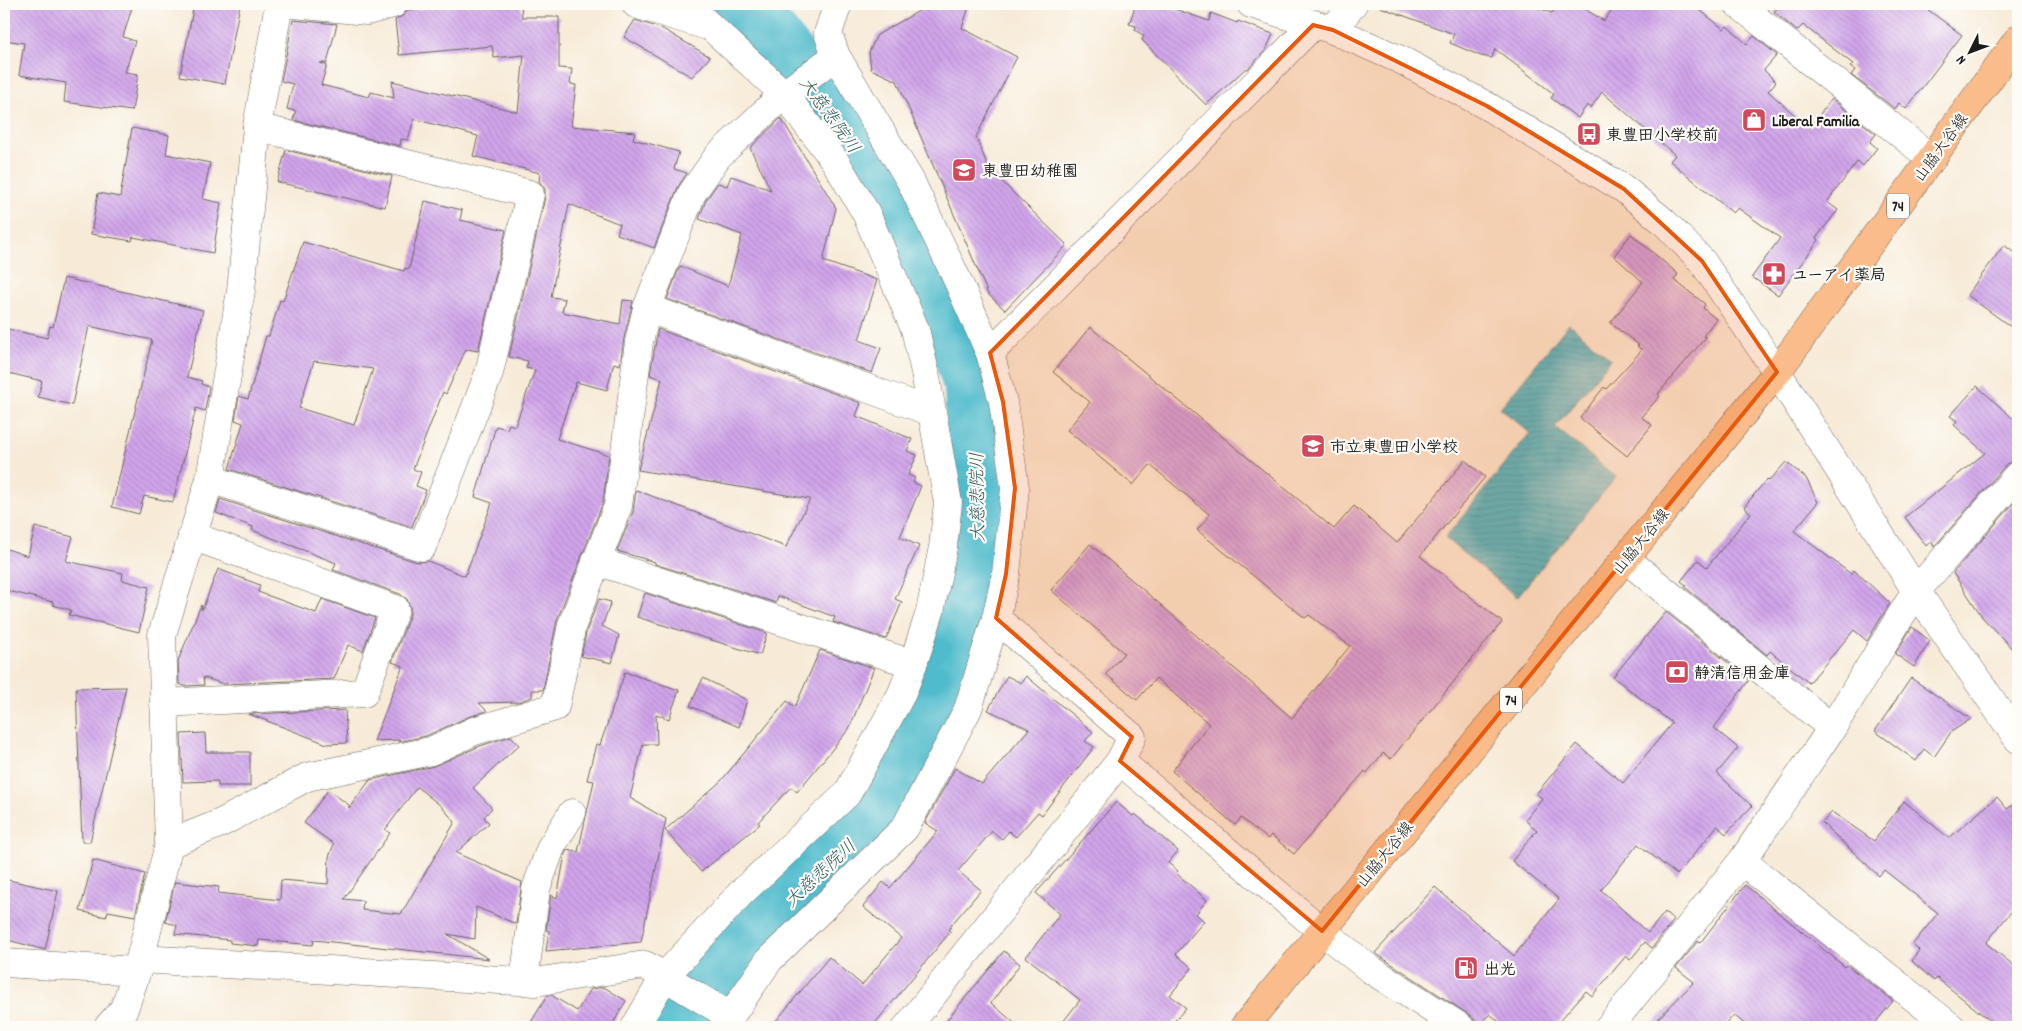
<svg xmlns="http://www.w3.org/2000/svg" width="2022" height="1031" font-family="Dekko,'Klee One',sans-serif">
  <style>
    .water { fill: url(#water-rules); stroke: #366c74 }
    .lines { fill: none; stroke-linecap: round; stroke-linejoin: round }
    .river { stroke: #50bbcc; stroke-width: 58 }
    .building { fill: url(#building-back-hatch); fill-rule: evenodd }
    .minor-casing { stroke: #69645e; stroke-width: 29 }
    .tertiary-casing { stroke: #69645e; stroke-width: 29 }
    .primary-casing { stroke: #69645e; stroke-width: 29 }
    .minor { stroke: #fff; stroke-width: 28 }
    .tertiary { stroke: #fff; stroke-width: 28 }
    .primary { stroke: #f9bc8a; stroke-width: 28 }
    .marked { fill: #e8590c; fill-opacity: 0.2; stroke: #e8590c; stroke-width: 4; stroke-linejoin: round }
    .labels { text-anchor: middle; stroke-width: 4.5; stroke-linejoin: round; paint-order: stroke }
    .shield { fill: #fdfcf7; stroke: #605f5e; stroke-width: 1 }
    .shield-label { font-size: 15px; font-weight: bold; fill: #1c1c1c }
    .poi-label { font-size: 16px; font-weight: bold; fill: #1c1c1c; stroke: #fdfcf7; text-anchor: start }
    .street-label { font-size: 16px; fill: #1c1c1c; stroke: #fdfcf7 }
    .water-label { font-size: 18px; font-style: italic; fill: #315c62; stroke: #fdfcf7 }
  </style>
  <defs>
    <pattern id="water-rules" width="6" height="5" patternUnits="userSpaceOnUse" patternTransform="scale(1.25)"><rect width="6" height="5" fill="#50bbcc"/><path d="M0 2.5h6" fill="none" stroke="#45a0af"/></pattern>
    <pattern id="building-back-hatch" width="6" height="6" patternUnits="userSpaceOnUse" patternTransform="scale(1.25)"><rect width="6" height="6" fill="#d0a4ea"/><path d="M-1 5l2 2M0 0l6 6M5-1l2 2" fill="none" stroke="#b28dc8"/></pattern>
  </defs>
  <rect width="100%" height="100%" fill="#fdfcf7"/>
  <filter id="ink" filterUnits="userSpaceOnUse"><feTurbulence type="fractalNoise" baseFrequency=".02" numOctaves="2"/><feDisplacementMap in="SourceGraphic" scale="10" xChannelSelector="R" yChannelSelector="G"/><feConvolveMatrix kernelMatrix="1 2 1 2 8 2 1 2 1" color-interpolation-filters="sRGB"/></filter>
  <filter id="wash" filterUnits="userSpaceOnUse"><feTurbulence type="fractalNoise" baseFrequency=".0096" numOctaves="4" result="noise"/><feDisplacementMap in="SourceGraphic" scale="20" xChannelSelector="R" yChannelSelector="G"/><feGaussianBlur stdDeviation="1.12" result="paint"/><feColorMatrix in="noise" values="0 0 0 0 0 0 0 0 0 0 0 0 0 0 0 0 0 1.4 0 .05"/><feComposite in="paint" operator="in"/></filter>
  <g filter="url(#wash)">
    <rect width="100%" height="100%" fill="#f7ebd8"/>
    <path class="water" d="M1569,324L1611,359L1555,427L1616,477L1517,597L1445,538L1530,433L1500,408Z"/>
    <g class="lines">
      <path class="river" d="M679,1027L728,961L822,869L872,826L963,623L980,543L973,389L951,316L917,250L838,121L770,36L730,4"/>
    </g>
    <g id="blocks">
      <g class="building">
        <path d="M4,4H133L123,37L135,41L125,72L138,74L132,111L64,102L66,83L19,75L24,43L4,40Z"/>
        <path d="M194,4H240L225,84L180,76Z"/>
        <path d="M470,4H521L522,17H559V68L572,69L570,84L576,85L571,126L635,132L633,139L679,152L674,169L687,173L678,187L654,248L617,234L620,224L569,204L551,297L565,299L562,312L620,324L623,300L633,301L624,338L620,365L614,363L607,390L576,382L557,439L609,455L603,502L557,620L543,690H532V697L518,702L479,703L487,711L468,717L426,736L398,742L400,740L374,741L403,666L392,662L410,614V607L407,599L400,594L333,570L336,563L252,530L253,527L216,513L220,499L417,562L428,561L465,576L492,503L475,497L496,426L507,429L509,424L515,426L535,370L526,368L528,361L509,357L545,197V189L539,181L540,173L473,156L478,136L414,119L408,140L401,139L400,146L293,120L296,111L287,109L293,84L281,81L293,20L337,24L327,63H320L327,65L321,85L369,97L371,92L394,98L392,81L518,112L524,55L494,58L492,46L399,55L395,20L404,15L407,10Z"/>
        <path d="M931,4H970L962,28L1017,57L976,137L989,169L1067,245L1005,310L988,294L897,81L871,69L869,52L877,35Z"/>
        <path d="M1136,4H1160L1209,21L1211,13L1237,23L1238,21L1273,34L1266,50L1248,69H1245L1206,105L1142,40L1144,36L1135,30L1136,26L1129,24Z"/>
        <path d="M1381,4H1527L1552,13L1558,4H1577L1604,21L1616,4H1692L1724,29L1727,26L1747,44L1754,36L1777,55L1764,70L1776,82L1768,91L1809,128L1832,99L1876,134L1870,142L1877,148L1863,166L1857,162L1827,202L1838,210L1816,238L1819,240L1778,295L1752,277L1780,238L1738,208L1733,213L1670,161L1675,155L1602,92L1591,108L1587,105L1578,118L1551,98L1554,94L1495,49L1492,58L1481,56L1450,43L1454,34L1380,7Z"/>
        <path d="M1777,4H1920L1962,35L1906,109L1899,103L1895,109L1851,75L1855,70L1850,67L1853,64L1803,25L1797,31L1774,12L1779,6Z"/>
        <path d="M635,20L663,29L710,57L692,77L624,37Z"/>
        <path d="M781,118L836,208L823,261L877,280L859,340L881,348L872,373L667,299L680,266L728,286L742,235L699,219L706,200L718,183L727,186L731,176L771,190L750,148Z"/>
        <path d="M132,128L169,135L166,154L210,163L203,199L221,203L213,253L133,237L132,241L91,234L98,193L120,197Z"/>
        <path d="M286,150L392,176L385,207L277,182Z"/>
        <path d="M425,201L462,210L460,220L506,230L478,351L466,349L446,394L443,392L413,469L421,472L416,486L426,490L412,527L229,469L243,423L235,420L239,396L248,399L266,336H269L280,300L283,301L303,242L404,271L405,268L409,269ZM314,361L373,369L354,425L299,408Z"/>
        <path d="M1631,234L1678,274L1674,280L1705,304L1703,308L1716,319L1703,336L1706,337L1658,394L1660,396L1641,417L1652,425L1627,456L1580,418L1604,387L1606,389L1642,350L1637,346L1639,345L1610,323L1643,282L1614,256Z"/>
        <path d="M2004,245L2018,256V332L1967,295Z"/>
        <path d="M64,278L203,310L187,377L202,381L201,384L209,387L205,411L196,408L173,502L144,496L139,514L112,507L152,340L89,326L72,405L38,397L42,381L4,372V328L47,338L50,326L53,327Z"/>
        <path d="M1090,327L1334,529L1354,506L1397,543L1465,460L1485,477L1420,556L1502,622L1391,759L1383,753L1367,773L1365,771L1294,854L1271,835L1268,839L1241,818L1235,825L1172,771L1209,724L1156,678L1137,700L1106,674L1124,653L1051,590L1090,544L1292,718L1350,646L1309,615L1305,618L1197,530L1210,515L1150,465L1133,485L1067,430L1090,402L1053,372Z"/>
        <path d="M658,329L861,403L856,416L912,439L907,451L917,455L908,475L915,478L913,482L921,486L900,537L919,546L895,599L902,602L886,639L833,622L835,617L778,596L776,603L655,564V562L617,551L633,512L636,490L786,547L810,499L638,470L662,379L650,375Z"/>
        <path d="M1977,386L2018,423V460H2013L2006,465L1934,547L1931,541L1926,546L1905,517L1985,453L1954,425L1957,421L1950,416Z"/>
        <path d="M1786,462L1806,478L1818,502L1794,531L1851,574L1854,570L1890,603L1867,641L1854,630L1809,683L1770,651L1767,655L1685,587L1687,586L1681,581L1698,560L1707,567L1751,513L1744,507L1767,479L1769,481Z"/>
        <path d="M2018,498V655L1983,618L1953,573Z"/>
        <path d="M35,527L73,537L66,561L123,573L122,580L149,587L139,632L69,615L71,610L53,605V602L4,590V548L28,556Z"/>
        <path d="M218,569L260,585L258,592L316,613L322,599L375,618L363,651L348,645L334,679L223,684L203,677L204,685L185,686L179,684L178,661L201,605L202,610Z"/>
        <path d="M645,593L767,633L760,655L637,617Z"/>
        <path d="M599,599L611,602L602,626L619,635L612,663L581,656L587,629Z"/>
        <path d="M1666,612L1749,680L1714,728L1738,748L1717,773L1752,806L1726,834L1717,826L1677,875L1638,844L1601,890L1648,933L1665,912L1674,920L1652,948L1645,942L1630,960L1626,956L1592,996L1586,991L1554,1027H1505L1490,1014L1476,1027L1474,1019L1468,1014L1375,953L1435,887L1514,956L1559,899L1512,861L1537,830L1525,820L1542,798L1536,794L1577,744L1623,783L1672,723L1613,677Z"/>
        <path d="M1912,627L1930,641L1914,667L1895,654Z"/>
        <path d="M820,650L874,668L849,729L797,792L791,787L758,822L760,824L701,872L665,830L721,781L787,701L795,707Z"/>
        <path d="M625,672L679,690L669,719L656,714L657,744H643L630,798L666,819L641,942L546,951L549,931L546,930L551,895L557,898L565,854L567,850L578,852L594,781L587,780L596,744L600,745Z"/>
        <path d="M1007,676L1021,683L1026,676L1093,732L1085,741L1094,747L1042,815L1038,812L1016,837L1009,831L1002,839L992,831L958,871L981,890L952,924L949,930L951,931L872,1027H771L829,957L862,985L901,938L863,907L883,882L890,888L938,831L925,823L955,768L982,784L1029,729L988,710Z"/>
        <path d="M703,678L747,700L739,727L690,706Z"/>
        <path d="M1911,678L1971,719L1951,732L1934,757L1924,749L1916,761L1875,731Z"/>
        <path d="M126,687L90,842H82L76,688Z"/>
        <path d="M345,710L347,743L327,744L249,714Z"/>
        <path d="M205,733L206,752H250V786H218V781L183,782L181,734Z"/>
        <path d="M511,736L519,745L473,788L492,808L484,817L489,823L456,853L522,882L516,924L476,907L475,939L447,934L489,959L314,940L313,945L259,940L258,946L230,943V940L175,934L177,925L165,922L175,882L219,887L218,893L280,900L281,880L328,884L329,857L334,844L304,823L328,790L349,805V808L370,780L434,766L480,746ZM417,787L441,806L455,822L401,914L362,910L363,901L344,899L390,833L385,830Z"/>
        <path d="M1997,797L2007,809L2018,801V903L1986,943L2018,969V1027H1998L1937,978L1934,981L1912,961L1919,950L1913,944L1938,913L1884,870L1879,876L1822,823L1832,812L1874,841L1904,801L1949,838Z"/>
        <path d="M1116,802L1133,816L1135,814L1178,851L1168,863L1178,871L1176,873L1207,900L1196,914L1204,921L1176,954L1192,968L1170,995L1186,1008L1169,1027H1059L1080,1000L1026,957L1060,914L1036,893Z"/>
        <path d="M93,860L145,874L135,916L108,911L106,917L80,911Z"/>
        <path d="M4,879L58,891L45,950L4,939Z"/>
        <path d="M1745,885L1845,967L1847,965L1893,1001L1872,1027H1748L1734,1015L1723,1027H1650L1694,982L1676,968L1698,941L1700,943Z"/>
        <path d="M1004,951L1020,964L991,1003L1019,1027H941Z"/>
        <path d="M604,987L626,1001L611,1027H528L547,996L551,995L577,1011L591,989Z"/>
      </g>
    </g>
  </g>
  <g filter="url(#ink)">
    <use href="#blocks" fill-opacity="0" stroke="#69645e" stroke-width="1"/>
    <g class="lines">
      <defs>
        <g id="minor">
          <path d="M294,4L367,11L393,4"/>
          <path d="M636,4L704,25"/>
          <path d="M1738,4L1932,159"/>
          <path d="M647,308L932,412"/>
          <path d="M990,353L1313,25"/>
          <path d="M210,479L422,547L489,373L530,194L257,127"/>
          <path d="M1626,559L1832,728"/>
          <path d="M596,561L913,664"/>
          <path d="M996,618L1132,737L1120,761L1322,931L1370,969L1460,1027"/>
          <path d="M164,703L364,693L395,609L192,536"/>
          <path d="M169,844L162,635L210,479L241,290L257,127L279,4"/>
          <path d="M1742,861L1951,1027"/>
          <path d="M140,959L535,982L645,965L730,1016"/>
          <path d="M4,963L137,971"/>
          <path d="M524,981L536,889L551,847L572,813"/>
          <path d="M108,1027L124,1009L137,971L169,844L221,823L307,777L431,751L474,731L555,707L572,625L618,506L639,342L647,308L692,193L718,156L784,94L836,56"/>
          <path d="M635,1027L665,976L741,893L847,794L902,693L913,664L930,612L943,547L948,503L925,372L915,329L866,213L835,161L784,94L686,4"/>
          <path d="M723,1027L769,960L905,828L968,709L996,618L1006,574L1015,488L1003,402L990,353L956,277L911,182L836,56L828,33L838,4"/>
          <path d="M907,1027L1120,761"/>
          <path d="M1609,1027L1742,861L1832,728L1916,591L2018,475"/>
        </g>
        <g id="tertiary">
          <path d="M1251,4L1333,30L1403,61L1487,106L1624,189L1663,221L1702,261L1777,372L1916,591L2018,739"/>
          <path d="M1333,30L1353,4"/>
        </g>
        <path id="primary" d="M1244,1027L1777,372L2018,39"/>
      </defs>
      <use href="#minor" class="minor-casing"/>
      <use href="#tertiary" class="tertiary-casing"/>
      <use href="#primary" class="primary-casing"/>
      <use href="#minor" class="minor"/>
      <use href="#tertiary" class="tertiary"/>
      <use href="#primary" class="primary"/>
    </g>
  </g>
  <path class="marked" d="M1313,25L1333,30L1487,106L1624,189L1702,261L1777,372L1322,931L1120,761L1132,737L996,618L1006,574L1015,488L1003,402L990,353Z"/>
  <defs>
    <symbol id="shop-square" viewBox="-11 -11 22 22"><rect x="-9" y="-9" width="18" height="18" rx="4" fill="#d1495b" stroke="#fdfcf7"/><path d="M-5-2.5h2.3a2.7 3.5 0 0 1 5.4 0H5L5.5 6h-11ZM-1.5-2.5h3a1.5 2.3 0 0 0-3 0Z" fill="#fff"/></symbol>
    <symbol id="bus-square" viewBox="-11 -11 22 22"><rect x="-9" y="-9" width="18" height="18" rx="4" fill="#d1495b" stroke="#fdfcf7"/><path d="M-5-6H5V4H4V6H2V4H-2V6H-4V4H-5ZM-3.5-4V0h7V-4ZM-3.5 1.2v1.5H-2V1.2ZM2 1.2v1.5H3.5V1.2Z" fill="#fff"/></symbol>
    <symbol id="school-square" viewBox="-11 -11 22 22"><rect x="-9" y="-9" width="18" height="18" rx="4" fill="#d1495b" stroke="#fdfcf7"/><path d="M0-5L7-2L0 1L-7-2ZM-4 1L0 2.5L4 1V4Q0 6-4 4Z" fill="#fff"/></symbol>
    <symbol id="pharmacy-square" viewBox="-11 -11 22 22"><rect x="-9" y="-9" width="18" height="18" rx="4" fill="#d1495b" stroke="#fdfcf7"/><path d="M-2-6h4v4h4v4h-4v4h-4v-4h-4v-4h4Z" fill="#fff"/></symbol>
    <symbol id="bank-square" viewBox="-11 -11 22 22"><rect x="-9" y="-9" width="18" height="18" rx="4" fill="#d1495b" stroke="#fdfcf7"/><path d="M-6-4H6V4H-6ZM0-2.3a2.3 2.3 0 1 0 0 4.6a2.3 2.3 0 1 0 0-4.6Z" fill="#fff"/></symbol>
    <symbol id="fuel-square" viewBox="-11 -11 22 22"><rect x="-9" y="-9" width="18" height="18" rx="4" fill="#d1495b" stroke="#fdfcf7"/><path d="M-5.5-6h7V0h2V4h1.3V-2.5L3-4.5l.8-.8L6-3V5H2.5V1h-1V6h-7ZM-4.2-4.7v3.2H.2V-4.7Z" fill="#fff"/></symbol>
  </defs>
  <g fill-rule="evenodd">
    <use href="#shop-square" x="1740" y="106" width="28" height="28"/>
    <use href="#bus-square" x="1575" y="120" width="28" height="28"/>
    <use href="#school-square" x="950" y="156" width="28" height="28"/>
    <use href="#pharmacy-square" x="1760" y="260" width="28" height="28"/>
    <use href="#school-square" x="1299" y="432" width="28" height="28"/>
    <use href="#bank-square" x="1663" y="658" width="28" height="28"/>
    <use href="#fuel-square" x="1452" y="954" width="28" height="28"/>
  </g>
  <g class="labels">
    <g class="shield">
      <rect x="1887" y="193.5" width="22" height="25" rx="4"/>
      <rect x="1500" y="687.5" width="22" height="25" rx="4"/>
    </g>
    <g class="shield-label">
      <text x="1898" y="211">74</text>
      <text x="1511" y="705">74</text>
    </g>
    <g class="poi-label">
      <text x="1772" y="126">Liberal Familia</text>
      <text x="1606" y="140">東豊田小学校前</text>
      <text x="982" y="176">東豊田幼稚園</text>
      <text x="1792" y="280">ユーアイ薬局</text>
      <text x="1330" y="452">市立東豊田小学校</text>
      <text x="1694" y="678">静清信用金庫</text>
      <text x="1484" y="974">出光</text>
    </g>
    <g class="street-label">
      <text transform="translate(1940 147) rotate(-54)" y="6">山脇大谷線</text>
      <text transform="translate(1640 541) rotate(-51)" y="6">山脇大谷線</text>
      <text transform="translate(1384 854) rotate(-51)" y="6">山脇大谷線</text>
    </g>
    <g class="water-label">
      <text transform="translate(830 115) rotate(54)" y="6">大慈悲院川</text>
      <text transform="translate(977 497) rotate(-91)" y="6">大慈悲院川</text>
      <text transform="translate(820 873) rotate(-43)" y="6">大慈悲院川</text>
    </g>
  </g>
  <rect width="2022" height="1031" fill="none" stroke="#fdfcf7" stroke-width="20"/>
  <g transform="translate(1970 52) rotate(228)" stroke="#fdfcf7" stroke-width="4" paint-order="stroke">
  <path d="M0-4L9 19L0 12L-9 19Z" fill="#1c1c1c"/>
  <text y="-8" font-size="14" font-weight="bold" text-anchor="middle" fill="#1c1c1c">N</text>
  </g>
</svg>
